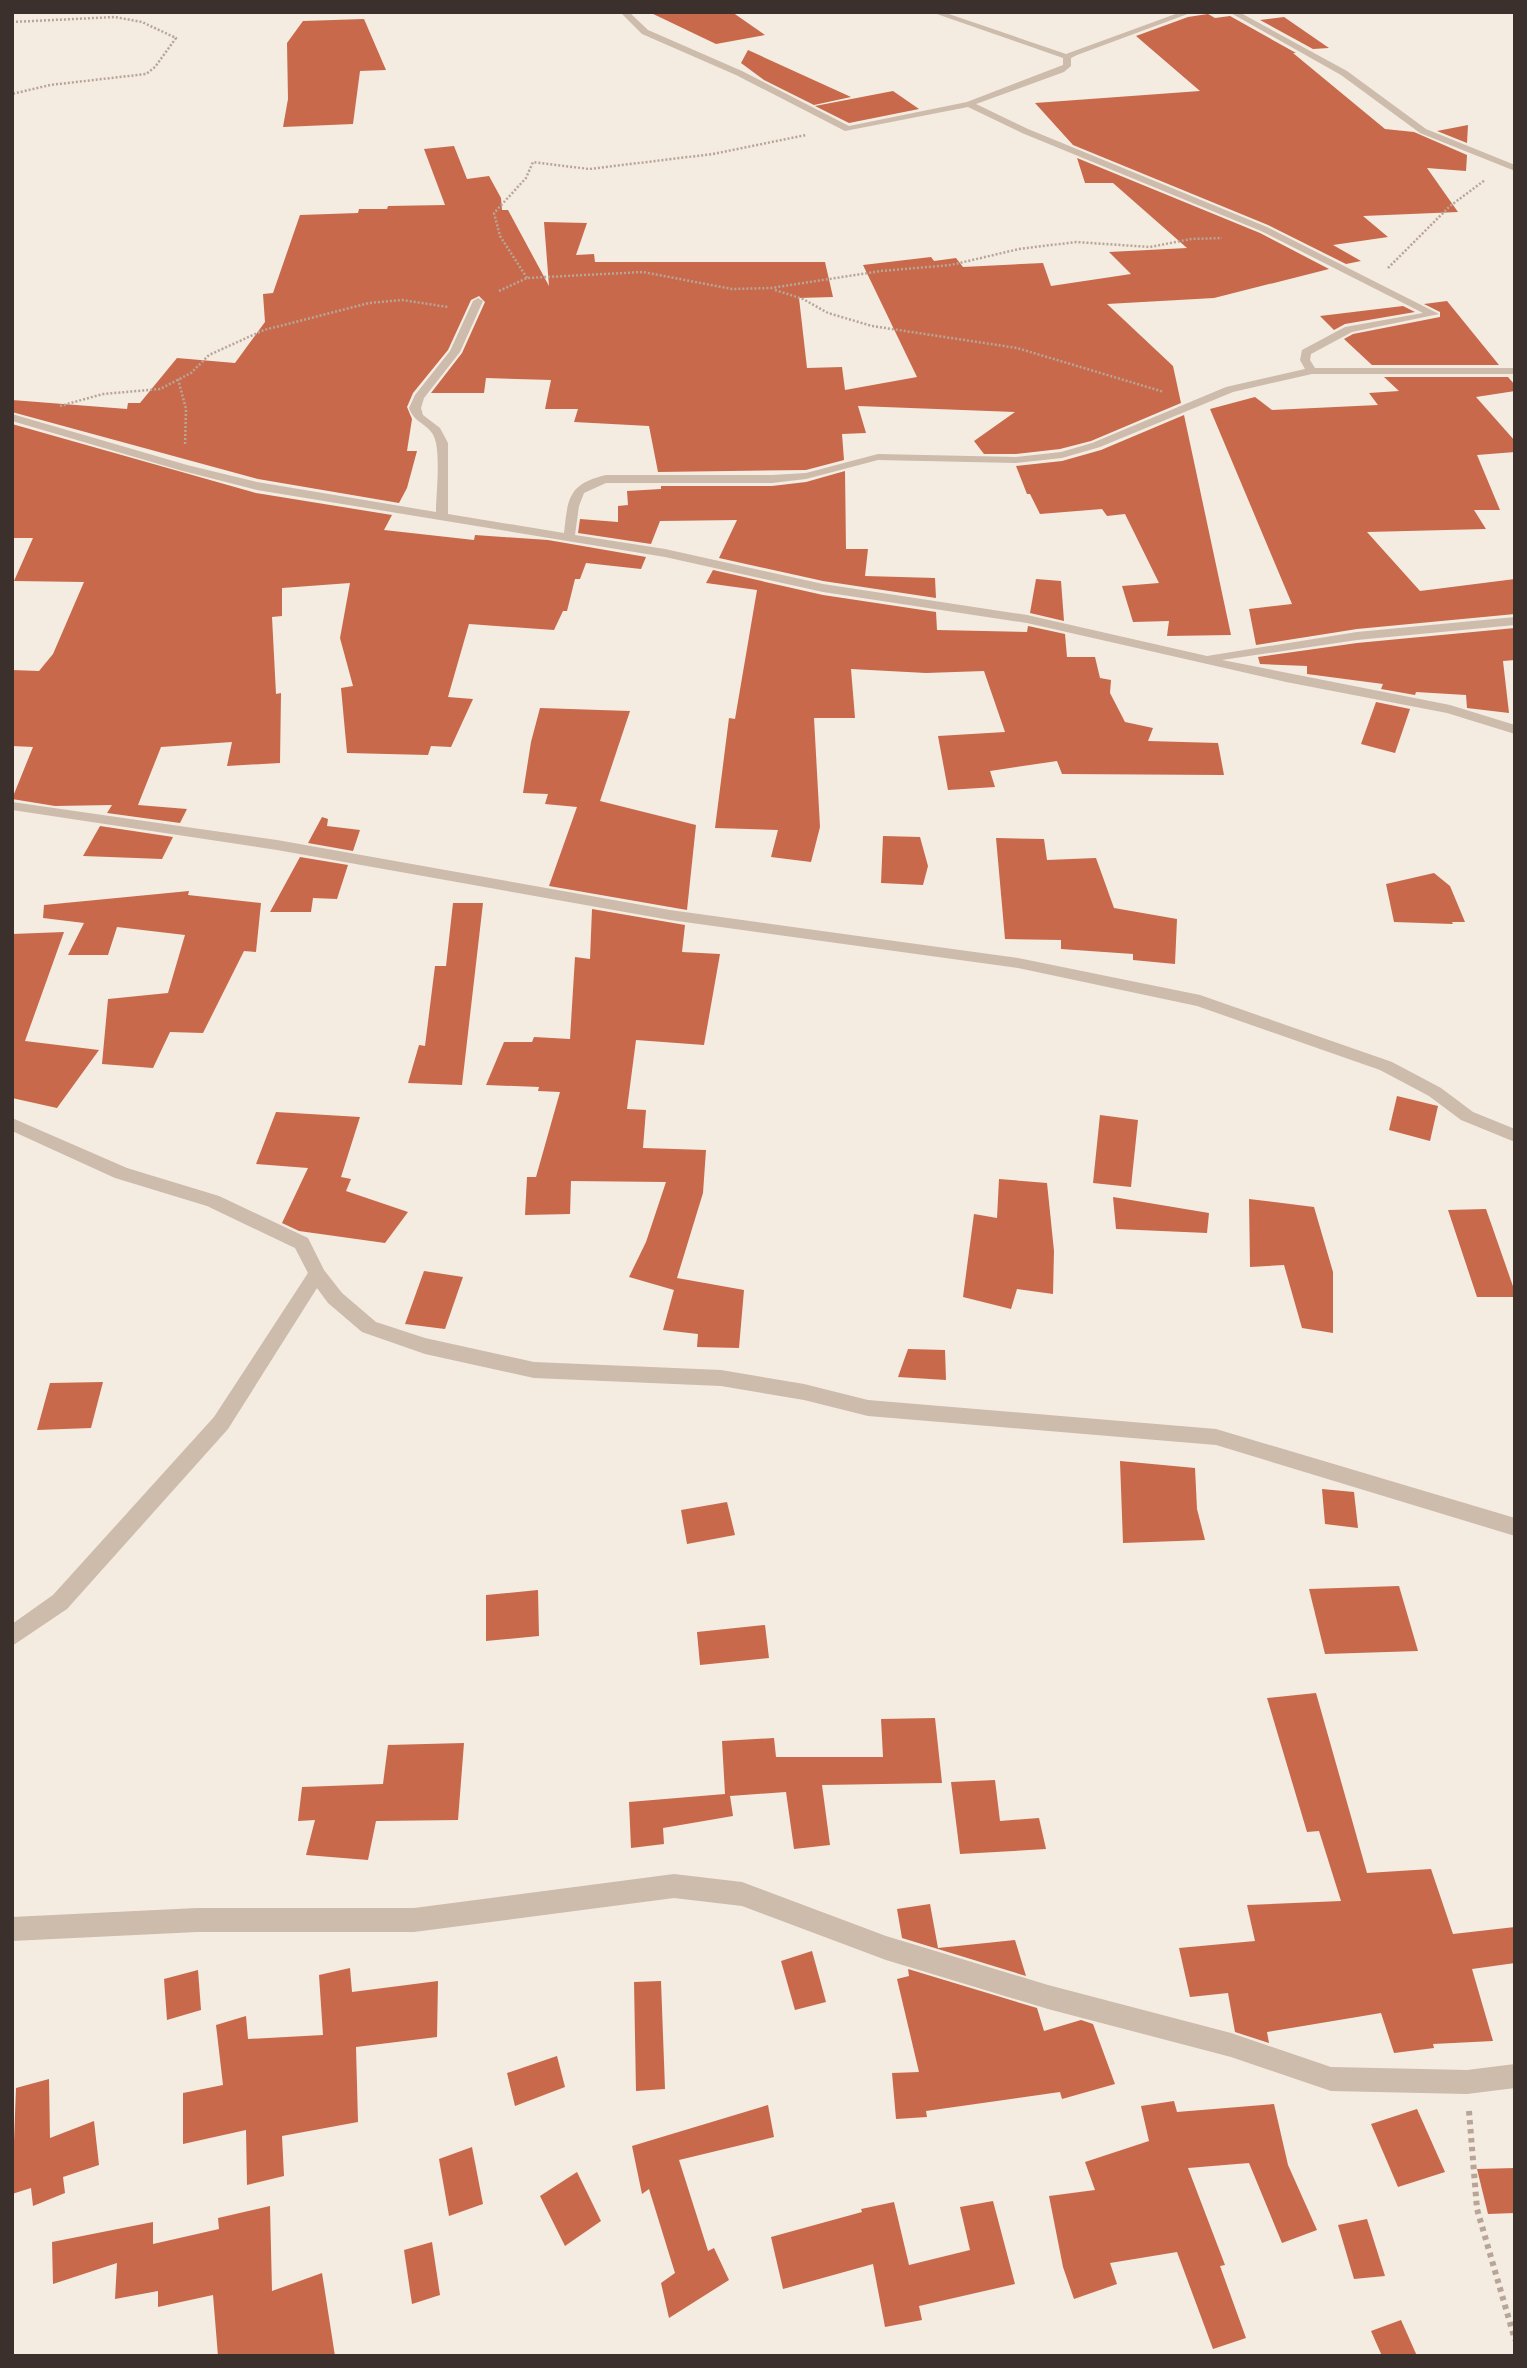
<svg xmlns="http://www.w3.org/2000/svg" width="1527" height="2368" font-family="'Archivo Narrow',sans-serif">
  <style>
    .building { fill: #c8694b }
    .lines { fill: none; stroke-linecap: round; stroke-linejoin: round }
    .path-far1 { stroke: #b9a596; stroke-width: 2.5; stroke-dasharray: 2 2; stroke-linecap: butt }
    .path { stroke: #b9a596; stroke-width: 6; stroke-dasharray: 4.5 4.5; stroke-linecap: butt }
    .minor { fill: #cdbbac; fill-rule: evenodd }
  </style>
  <rect width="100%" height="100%" fill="#f4ebe1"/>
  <g class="building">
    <path d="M649,12H732L765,35L716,44Z"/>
    <path d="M1208,14L1215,18L1230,16L1296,53H1293L1385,129L1414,132L1467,155L1466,171L1427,168L1458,212L1363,216L1388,237L1333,245L1361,261L1346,264L1268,225L1073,145L1035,103L1200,91L1136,36L1188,17Z"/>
    <path d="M1284,17L1329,48L1313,49L1260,20Z"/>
    <path d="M364,19L386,70L360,71L353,124L283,127L288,99L287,43L303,21Z"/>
    <path d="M748,50L851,97L814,105L764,80L741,63Z"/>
    <path d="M893,91L919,109L849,123L815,106Z"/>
    <path d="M1468,125L1467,143L1437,131Z"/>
    <path d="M454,146L467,179L489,176L501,198L502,210H508L549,286L544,222L587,223L576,255L594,254L595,262H825L833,297L799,298L807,368L842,367L845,390L917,377L863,265L931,257L934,261L956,258L963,267L1043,263L1051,286L1131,274L1109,252L1187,248L1113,183H1085L1077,158L1260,233L1329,269L1214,298L1107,304L1173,366L1181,403L1091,441L1060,449L1016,454H984L974,441L1015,412L858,406L866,433L842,434L844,460L806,470L658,472L649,426L574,422L578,409H545L551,380L486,378L484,393H431L462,353L485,302L479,296L471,300L448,350L413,393L407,407L412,419L407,451H417L407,488L399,503L258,479L12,412V400L127,409L128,403H140L177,358L235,363L265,322L263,294L273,293L300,215L358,213L359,209H387L388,206L445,205L424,149Z"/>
    <path d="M1447,301L1499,365H1372L1344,339L1353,334L1440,317V312L1424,304Z"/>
    <path d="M1403,306L1415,312L1345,324L1334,330L1320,316Z"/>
    <path d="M1384,377H1508L1515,385V391L1476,397L1515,441V452L1477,455L1500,510H1474L1486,529L1367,532L1420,591L1515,579V614L1357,629L1256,645L1249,609L1292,604L1210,409L1255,397L1272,410L1378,405L1369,393L1399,391Z"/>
    <path d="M1184,415L1231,635L1167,636L1169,621L1133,622L1122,586L1159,583L1125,514L1107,516L1102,509L1040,514L1030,494H1027L1016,466L1062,461L1101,450Z"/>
    <path d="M12,424L256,493L392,515L384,530L474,540L475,535L548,540L646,557L641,569L586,563L580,579H575L567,611H563L554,630L469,624L448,697L473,699L451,747L431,746L428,755L347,753L341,688L353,686L340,638L350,583L282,588V616L272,617L276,694L281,693L280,763L227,766L232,742L161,747L138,805L187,809L180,823L107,813L112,805L55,806L12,799L33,747L12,746V670L39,671L53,654L84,582L14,581L33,538H12Z"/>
    <path d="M845,471L846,549H868L865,576L935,578L936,598L823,581L719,558L737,520L660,521L651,544L578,533L580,519L618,522V506L628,505L627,491L661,489V486H772L806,482Z"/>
    <path d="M713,570L823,595L936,612L937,630L1027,632L1028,626L1065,634L1067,657H1095L1100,678L1111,680L1110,693L1125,722L1153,728L1148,741L1218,743L1224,775L1062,774L1057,761L990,771L995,787L948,790L938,736L1005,732L984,671L926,673L851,669L855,718H814L820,827L811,862L771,857L778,830L715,828L729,718L735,719L757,590L706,583Z"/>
    <path d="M1036,579L1061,581L1064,621L1030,613Z"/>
    <path d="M1515,628V660L1503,661L1509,713L1467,708L1466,695L1416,692L1415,695L1381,689L1383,684L1307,674V666L1260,664L1258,657L1357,643Z"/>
    <path d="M1376,702L1410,709L1395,753L1361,744Z"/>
    <path d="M540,708L630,711L600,801L696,825L687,910L549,886L577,807L545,804L548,794L523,793L531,742Z"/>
    <path d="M322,817L328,819L327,826L360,830L353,851L308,843Z"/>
    <path d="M100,826L173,837L162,859L83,856Z"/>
    <path d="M883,836L920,837L928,866L923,885L881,883Z"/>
    <path d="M996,838L1044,839L1047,860L1096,858L1114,908L1177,919L1175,964L1133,960V954L1061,949V940L1005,939Z"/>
    <path d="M300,857L348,865L337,899L313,898L311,912H270Z"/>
    <path d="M1434,873L1450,886L1465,922H1452L1453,924L1394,922L1386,884Z"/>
    <path d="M189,891L188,895L261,903L256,952L244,951L203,1033L170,1032L153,1068L102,1064L108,999L168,993L185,935L117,927L108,955H68L84,923L43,918L44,905Z"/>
    <path d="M453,903H483L462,1085L408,1083L419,1045L425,1046L435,966H446Z"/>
    <path d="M592,909L685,925L682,952L720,954L704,1045L636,1040L627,1109L646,1110L643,1148L706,1150L703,1193L677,1278L744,1290L739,1348L697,1347L698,1334L663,1330L675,1286L674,1290L629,1277L646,1242L666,1182L571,1181L570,1214L525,1215L527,1177H536L560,1092L538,1091L539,1087L486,1085L504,1042H532L534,1037L570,1039L575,957L590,959Z"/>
    <path d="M64,932L25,1041L99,1050L57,1108L12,1098V934Z"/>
    <path d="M1397,1096L1438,1106L1430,1141L1389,1130Z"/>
    <path d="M276,1112L360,1117L341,1177L351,1179L346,1191L408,1212L385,1243L299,1231L282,1223L308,1168L256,1164Z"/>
    <path d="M1100,1115L1138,1120L1131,1187L1093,1183Z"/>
    <path d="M999,1179L1047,1183L1054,1251L1053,1294L1017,1289L1011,1309L963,1297L974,1214L997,1218Z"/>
    <path d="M1113,1197L1209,1213L1207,1233L1116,1229Z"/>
    <path d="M1249,1199L1314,1207L1333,1272V1333L1302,1328L1284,1265L1250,1267Z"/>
    <path d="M1486,1209L1515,1292V1297H1477L1448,1210Z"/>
    <path d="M424,1271L463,1277L445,1329L405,1324Z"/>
    <path d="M908,1349L945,1350L946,1380L898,1377Z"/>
    <path d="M103,1382L91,1428L37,1430L50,1383Z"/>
    <path d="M1120,1461L1195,1468L1197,1509L1205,1540L1123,1543Z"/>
    <path d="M1322,1489L1354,1492L1358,1528L1325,1524Z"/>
    <path d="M727,1502L735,1535L687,1544L681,1510Z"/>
    <path d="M1399,1586L1418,1651L1325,1654L1309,1589Z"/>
    <path d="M538,1590L539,1636L486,1641V1595Z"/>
    <path d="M765,1625L769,1658L700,1665L697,1632Z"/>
    <path d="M1316,1693L1367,1873L1431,1869L1453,1934L1515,1927V1963L1472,1969L1493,2041L1433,2044L1434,2048L1394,2053L1381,2013L1267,2032L1269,2043L1235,2032L1228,1993L1190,1997L1179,1948L1255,1941L1247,1905L1341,1901L1319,1831L1307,1832L1267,1698Z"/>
    <path d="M935,1718L942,1783L822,1785L830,1845L794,1849L786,1792L730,1796L733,1816L663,1828L664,1844L631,1848L629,1802L725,1794L722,1741L774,1738L776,1757H883L881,1719Z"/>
    <path d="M464,1743L458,1820L376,1821L368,1860L306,1855L315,1820L298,1821L302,1787L383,1784L388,1745Z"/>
    <path d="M995,1780L1000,1821L1039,1818L1046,1849L960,1854L951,1782Z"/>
    <path d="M930,1904L938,1948L1015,1940L1026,1976L902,1938L897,1909Z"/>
    <path d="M812,1951L826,2002L795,2010L781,1961Z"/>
    <path d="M350,1968L352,1992L438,1981L437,2037L356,2047L358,2122L282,2136L284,2176L247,2185L246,2130L183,2144V2093L223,2085L216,2025L246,2016L248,2039L323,2035L319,1975Z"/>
    <path d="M908,1969L1037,2008L1044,2031L1081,2020L1093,2024L1115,2084L1062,2099L1060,2092L926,2111L927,2117L896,2119L892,2073L919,2072L897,1979L909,1976Z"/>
    <path d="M198,1970L201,2010L167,2020L164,1979Z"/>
    <path d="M661,1981L665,2089L636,2091L634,1982Z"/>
    <path d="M557,2056L565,2087L515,2106L507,2073Z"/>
    <path d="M49,2079L50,2138L94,2121L99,2165L63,2177L65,2193L33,2206L31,2188L12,2194L16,2088Z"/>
    <path d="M1174,2101L1177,2112L1274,2104L1288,2165L1317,2230L1282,2243L1249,2163L1188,2168L1225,2265L1220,2266L1246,2338L1213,2349L1177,2252L1110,2263L1117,2284L1074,2299L1063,2267L1049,2196L1095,2190L1085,2162L1149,2141L1141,2106Z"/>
    <path d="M768,2105L774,2137L679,2160L708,2251L714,2248L729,2280L669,2318L661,2283L675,2273L649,2189L642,2194L632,2146Z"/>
    <path d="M1417,2109L1445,2172L1398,2187L1371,2124Z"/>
    <path d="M472,2147L483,2204L449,2216L439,2159Z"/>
    <path d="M1515,2168V2213L1488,2214L1477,2169Z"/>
    <path d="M577,2172L601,2221L565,2246L540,2196Z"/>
    <path d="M993,2201L1015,2284L919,2306L922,2320L885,2327L873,2264L783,2289L771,2237L862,2212L861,2209L894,2202L909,2265L970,2250L960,2207Z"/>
    <path d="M270,2206L272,2291L322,2273L335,2356H218L213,2295L158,2307V2291L115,2299L117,2263L53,2284L52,2242L153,2222V2244L219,2229L218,2218Z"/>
    <path d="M1367,2219L1385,2276L1354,2279L1338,2225Z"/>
    <path d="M432,2242L440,2295L412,2304L404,2250Z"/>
    <path d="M1401,2320L1417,2356H1382L1371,2331Z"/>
  </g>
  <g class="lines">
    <g class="path-far1">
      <path d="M12,22L115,17L142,22L176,38L155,67L146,74L50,85L12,94"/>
      <path d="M1388,268L1450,206L1485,180"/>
      <path d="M527,278L500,236L494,213L526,178L533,162L589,169L713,154L806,135"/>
      <path d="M775,290L803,299L828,313L872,326L1017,348L1164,392"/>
      <path d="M499,291L527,278L643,272L732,289L771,288L881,271L951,265L1019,249L1076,242L1150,247L1191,239L1222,238"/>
      <path d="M178,379L186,409L185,446"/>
      <path d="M60,406L103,394L160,389L191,373L209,355L264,330L369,303L402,300L448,307"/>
    </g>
    <path class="path" d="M1469,2111L1477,2209L1515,2340"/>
    <g class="minor">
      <path d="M620,12H629L648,30L742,71L849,126L967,102L1063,65V58L931,12H943L1066,54L1181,12H1193L1077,55L1071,58V66L1064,72L976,104L1028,129L1267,227L1439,314L1352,332L1311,354L1310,360L1315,368H1515V374H1312L1233,392L1100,447L1062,458L1016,463L878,460L806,479L772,483H606L584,493L579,506L575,535L665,549L823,584L1027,615L1207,656L1357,632L1515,617V625L1357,640L1222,660L1450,705L1515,725V734L1447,713L1286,682L1027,623L823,592L665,557L257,490L179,470L12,421V414L187,465L257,482L436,512C436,494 442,446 432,433C424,422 414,422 409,408L415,395L450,351L473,301L478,298L483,301L460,352L424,398L421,408L423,415L440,428L448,443V514L564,533C568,498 568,484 606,475H772L806,473L878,454L1016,457L1061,452L1092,443L1226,387L1305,369L1300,360L1302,350L1345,327L1423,313L1261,231L1022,133L968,107L845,131L736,75L642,34Z"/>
      <path d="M1229,12H1239L1347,71L1426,129L1515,165V171L1420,133L1341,75Z"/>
      <path d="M12,802L277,840L670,910L1018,958L1200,995L1392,1062L1441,1088L1473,1112L1515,1129V1142L1461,1120L1429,1096L1380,1070L1197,1006L1018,968L670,920L277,850L12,810Z"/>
      <path d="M12,1118L127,1168L219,1196L308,1238L324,1270L342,1293L376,1322L425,1338L534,1362L721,1370L804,1384L868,1400L1216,1429L1515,1518V1536L1216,1445L868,1416L804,1400L721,1386L534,1378L425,1354L362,1332L328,1303L317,1288L228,1429L67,1609L12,1646V1624L53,1595L214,1417L308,1273L295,1248L207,1206L115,1178L12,1131Z"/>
      <path d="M674,1874L742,1882L886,1936L1048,1985L1231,2033L1331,2067L1467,2070L1515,2064V2088L1467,2094L1331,2091L1231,2057L1048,2009L886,1960L742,1906L674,1898L414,1932H197L12,1941V1917L197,1908H414Z"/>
    </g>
  </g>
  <rect width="1527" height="2368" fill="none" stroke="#3b302b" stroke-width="28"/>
</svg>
